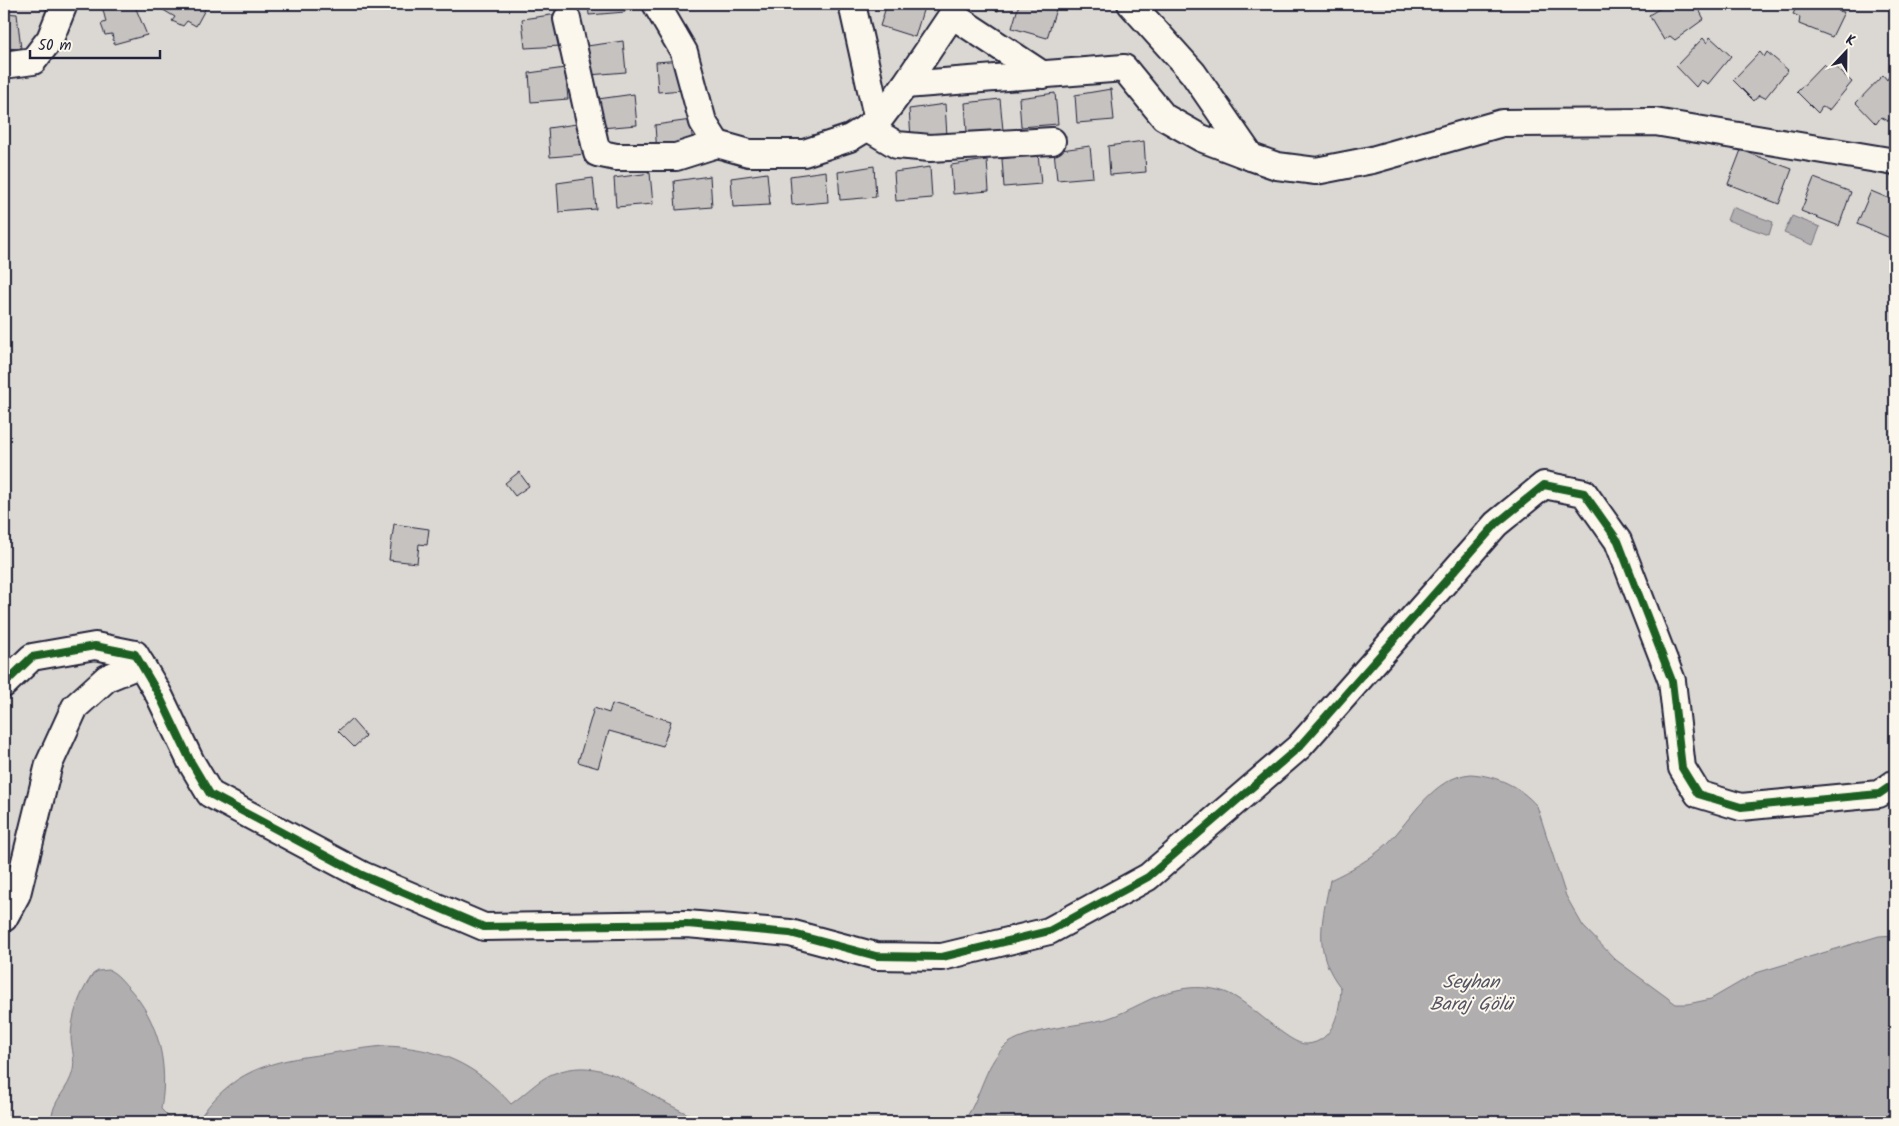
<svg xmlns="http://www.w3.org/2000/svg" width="1899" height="1126" font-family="Kalam,sans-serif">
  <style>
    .green { fill: #dbd8d3; stroke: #7e7d87 }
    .water { fill: #b1aeb0; stroke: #787681 }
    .building { fill: #c6c2c0; stroke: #22223b }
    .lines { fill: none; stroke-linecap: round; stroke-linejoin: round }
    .minor-casing { stroke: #22223b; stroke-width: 30 }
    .minor { stroke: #fbf7ec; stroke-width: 26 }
    .cycleway-casing { stroke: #fbf7ec; stroke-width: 11 }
    .cycleway { stroke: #1b5e20; stroke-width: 8 }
    .labels { text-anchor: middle; stroke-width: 4; stroke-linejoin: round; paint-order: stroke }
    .water-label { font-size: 19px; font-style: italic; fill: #545364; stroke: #fbf7ec }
  </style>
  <rect width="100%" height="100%" fill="#fbf7ec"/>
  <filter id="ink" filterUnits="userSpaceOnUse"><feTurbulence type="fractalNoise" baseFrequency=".02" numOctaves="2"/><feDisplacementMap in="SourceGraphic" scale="10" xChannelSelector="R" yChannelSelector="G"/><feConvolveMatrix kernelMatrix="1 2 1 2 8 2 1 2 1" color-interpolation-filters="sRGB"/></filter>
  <g filter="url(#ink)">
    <rect class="green" x="4" y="4" width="1891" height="1118"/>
    <g class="water">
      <path d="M1732,207L1773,222L1769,235L1727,220Z"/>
      <path d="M1792,216L1820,227L1813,245L1784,233Z"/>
      <path d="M1471,774C1498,776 1519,786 1537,806L1566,896L1583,926L1616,960L1676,1004H1688L1711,999L1756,973L1879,936L1895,935V1122H963C981,1099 983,1067 1005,1046C1024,1029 1079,1026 1106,1019C1131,1011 1152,995 1177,990C1193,986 1210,987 1225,992C1250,1001 1289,1046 1307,1044C1334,1042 1340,1010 1341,988C1312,951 1322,922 1330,880C1351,870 1371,859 1388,843C1412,818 1433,777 1471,774Z"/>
      <path d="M109,970C118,974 123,982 129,988C159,1021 169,1065 161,1109L170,1118L179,1122H51C52,1099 69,1090 73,1070C75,1060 72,1049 71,1039C71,1015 80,993 93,974L98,971Z"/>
      <path d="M383,1046C437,1047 475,1063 511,1104C524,1095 538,1080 552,1074C595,1057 623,1079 657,1098C673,1107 689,1115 706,1122H197C230,1071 268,1061 326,1054C345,1051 364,1048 383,1046Z"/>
    </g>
    <g class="building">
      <path d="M109,4H115L117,7L134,4L147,35L114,44L112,34L105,35L101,24L106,22L102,6Z"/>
      <path d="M162,4H208L196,26L187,21L183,26L172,21L175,17L160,8Z"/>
      <path d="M588,4H625V12L589,15Z"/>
      <path d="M887,4H912L924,7L915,37L880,26Z"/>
      <path d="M976,4H1000L998,11Z"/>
      <path d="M1019,4H1036L1056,9L1047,38L1012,28Z"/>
      <path d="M1667,4H1696L1704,19L1675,40L1670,36L1664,40L1649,15Z"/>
      <path d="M1798,4H1837L1841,6L1838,11L1844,12L1832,37L1799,24L1800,17L1793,14Z"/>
      <path d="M4,13L17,14L21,49L4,48Z"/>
      <path d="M558,14L561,46L525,48L522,19Z"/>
      <path d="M1890,15H1895V53L1893,54Z"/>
      <path d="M1710,37L1731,56L1708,84L1701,80L1696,87L1676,66L1703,38L1707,43Z"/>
      <path d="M623,41L626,72L589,75L587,46Z"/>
      <path d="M1760,52L1764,57L1767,52L1788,70L1765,98L1759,95L1754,101L1733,80Z"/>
      <path d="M681,60L683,90L658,92L656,62Z"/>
      <path d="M1831,63L1852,82L1829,110L1822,107L1818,113L1797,92L1824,64L1828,69Z"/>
      <path d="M565,68L568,99L531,102L529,73Z"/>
      <path d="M1890,74L1895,80V112L1888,121L1881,117L1876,124L1856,103L1883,75L1887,80Z"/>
      <path d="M1111,89L1114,120L1077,123L1075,95Z"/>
      <path d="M1055,93L1058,124L1021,127L1019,98Z"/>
      <path d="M634,94L637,125L601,128L598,99Z"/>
      <path d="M1000,99L1003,130L967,132L965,103Z"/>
      <path d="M945,104L947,136L911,138L909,109Z"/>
      <path d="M691,120L693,151L657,154L655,125Z"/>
      <path d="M584,123L587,154L550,157L548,128Z"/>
      <path d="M1144,141L1146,172L1110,175L1108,146Z"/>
      <path d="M1090,146L1093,177L1057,180L1054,151Z"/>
      <path d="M1741,150L1792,169L1779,204L1728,184Z"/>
      <path d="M1038,153L1041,184L1004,187L1002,159Z"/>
      <path d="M987,160L989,191L953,194L951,165Z"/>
      <path d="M874,166L876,197L840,200L838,172Z"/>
      <path d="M930,167L932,198L896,201L894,172Z"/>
      <path d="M826,171L828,202L792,205L790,176Z"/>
      <path d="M650,173L653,204L616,207L614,178Z"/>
      <path d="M767,173L770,205L733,207L731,178Z"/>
      <path d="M710,176L712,207L676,210L674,181Z"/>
      <path d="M593,178L596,209L559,212L557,183Z"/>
      <path d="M1814,178L1851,192L1839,226L1801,211Z"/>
      <path d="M1871,191L1895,201V240L1857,224Z"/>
      <path d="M519,472L529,486L515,496L505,483Z"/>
      <path d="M394,524L429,529L427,545L419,544L417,563L389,560Z"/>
      <path d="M612,704L671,721L663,746L609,731L598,768L578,762L594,708L609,713Z"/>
      <path d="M351,719L366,736L354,747L338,731Z"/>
    </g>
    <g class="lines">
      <defs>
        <g id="minor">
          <path d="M656,4L684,52L703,122L717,144"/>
          <path d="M852,4L878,121"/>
          <path d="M1131,4L1193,73L1251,157L1277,166L1316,171L1372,160L1502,123L1655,122L1895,162"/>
          <path d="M567,19L597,153L616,157H676L717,144L749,153H804L850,138L878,121L905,85L952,15L1043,75"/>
          <path d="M4,65L33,61L50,39L64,4"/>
          <path d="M905,85L1124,68L1164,117L1201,138L1251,157"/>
          <path d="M867,127L897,145L930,148L1052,141"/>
          <path d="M4,684L32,657L95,646L135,654L159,695L191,762L210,794L362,875L484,927L687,924L790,933L876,956L942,957L1049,931L1148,877L1299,747L1496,524L1544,485L1584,493L1618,541L1672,681L1682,768L1698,794L1741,807L1879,794L1895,783"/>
          <path d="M4,918L17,894L49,764L75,707L107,678L141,664"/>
        </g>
      </defs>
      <use href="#minor" class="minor-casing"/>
      <use href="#minor" class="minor"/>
      <defs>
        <path id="cycleway" d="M4,684L32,657L95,646L135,654L159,695L191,762L210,794L362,875L484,927L687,924L790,933L876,956L942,957L1049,931L1148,877L1299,747L1496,524L1544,485L1584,493L1618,541L1672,681L1682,768L1698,794L1741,807L1879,794L1895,783"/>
      </defs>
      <use href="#cycleway" class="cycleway-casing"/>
      <use href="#cycleway" class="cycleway"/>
    </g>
  </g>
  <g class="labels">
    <g class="water-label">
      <text x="1471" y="988">Seyhan<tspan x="1471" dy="22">Baraj Gölü</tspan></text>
    </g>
  </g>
  <rect width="1899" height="1126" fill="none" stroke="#fbf7ec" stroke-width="20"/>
  <rect x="10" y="10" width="1879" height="1106" fill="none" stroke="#22223b" stroke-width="2" filter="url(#ink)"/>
  <g transform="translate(1846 52) rotate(22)" stroke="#fbf7ec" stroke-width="4" paint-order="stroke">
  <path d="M0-4L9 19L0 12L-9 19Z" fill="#22223b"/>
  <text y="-8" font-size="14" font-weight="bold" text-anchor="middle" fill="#22223b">K</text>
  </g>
  <path d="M30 50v8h130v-8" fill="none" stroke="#22223b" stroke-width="2.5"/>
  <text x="38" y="50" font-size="15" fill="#22223b" stroke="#fbf7ec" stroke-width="4" paint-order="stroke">50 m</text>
</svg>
